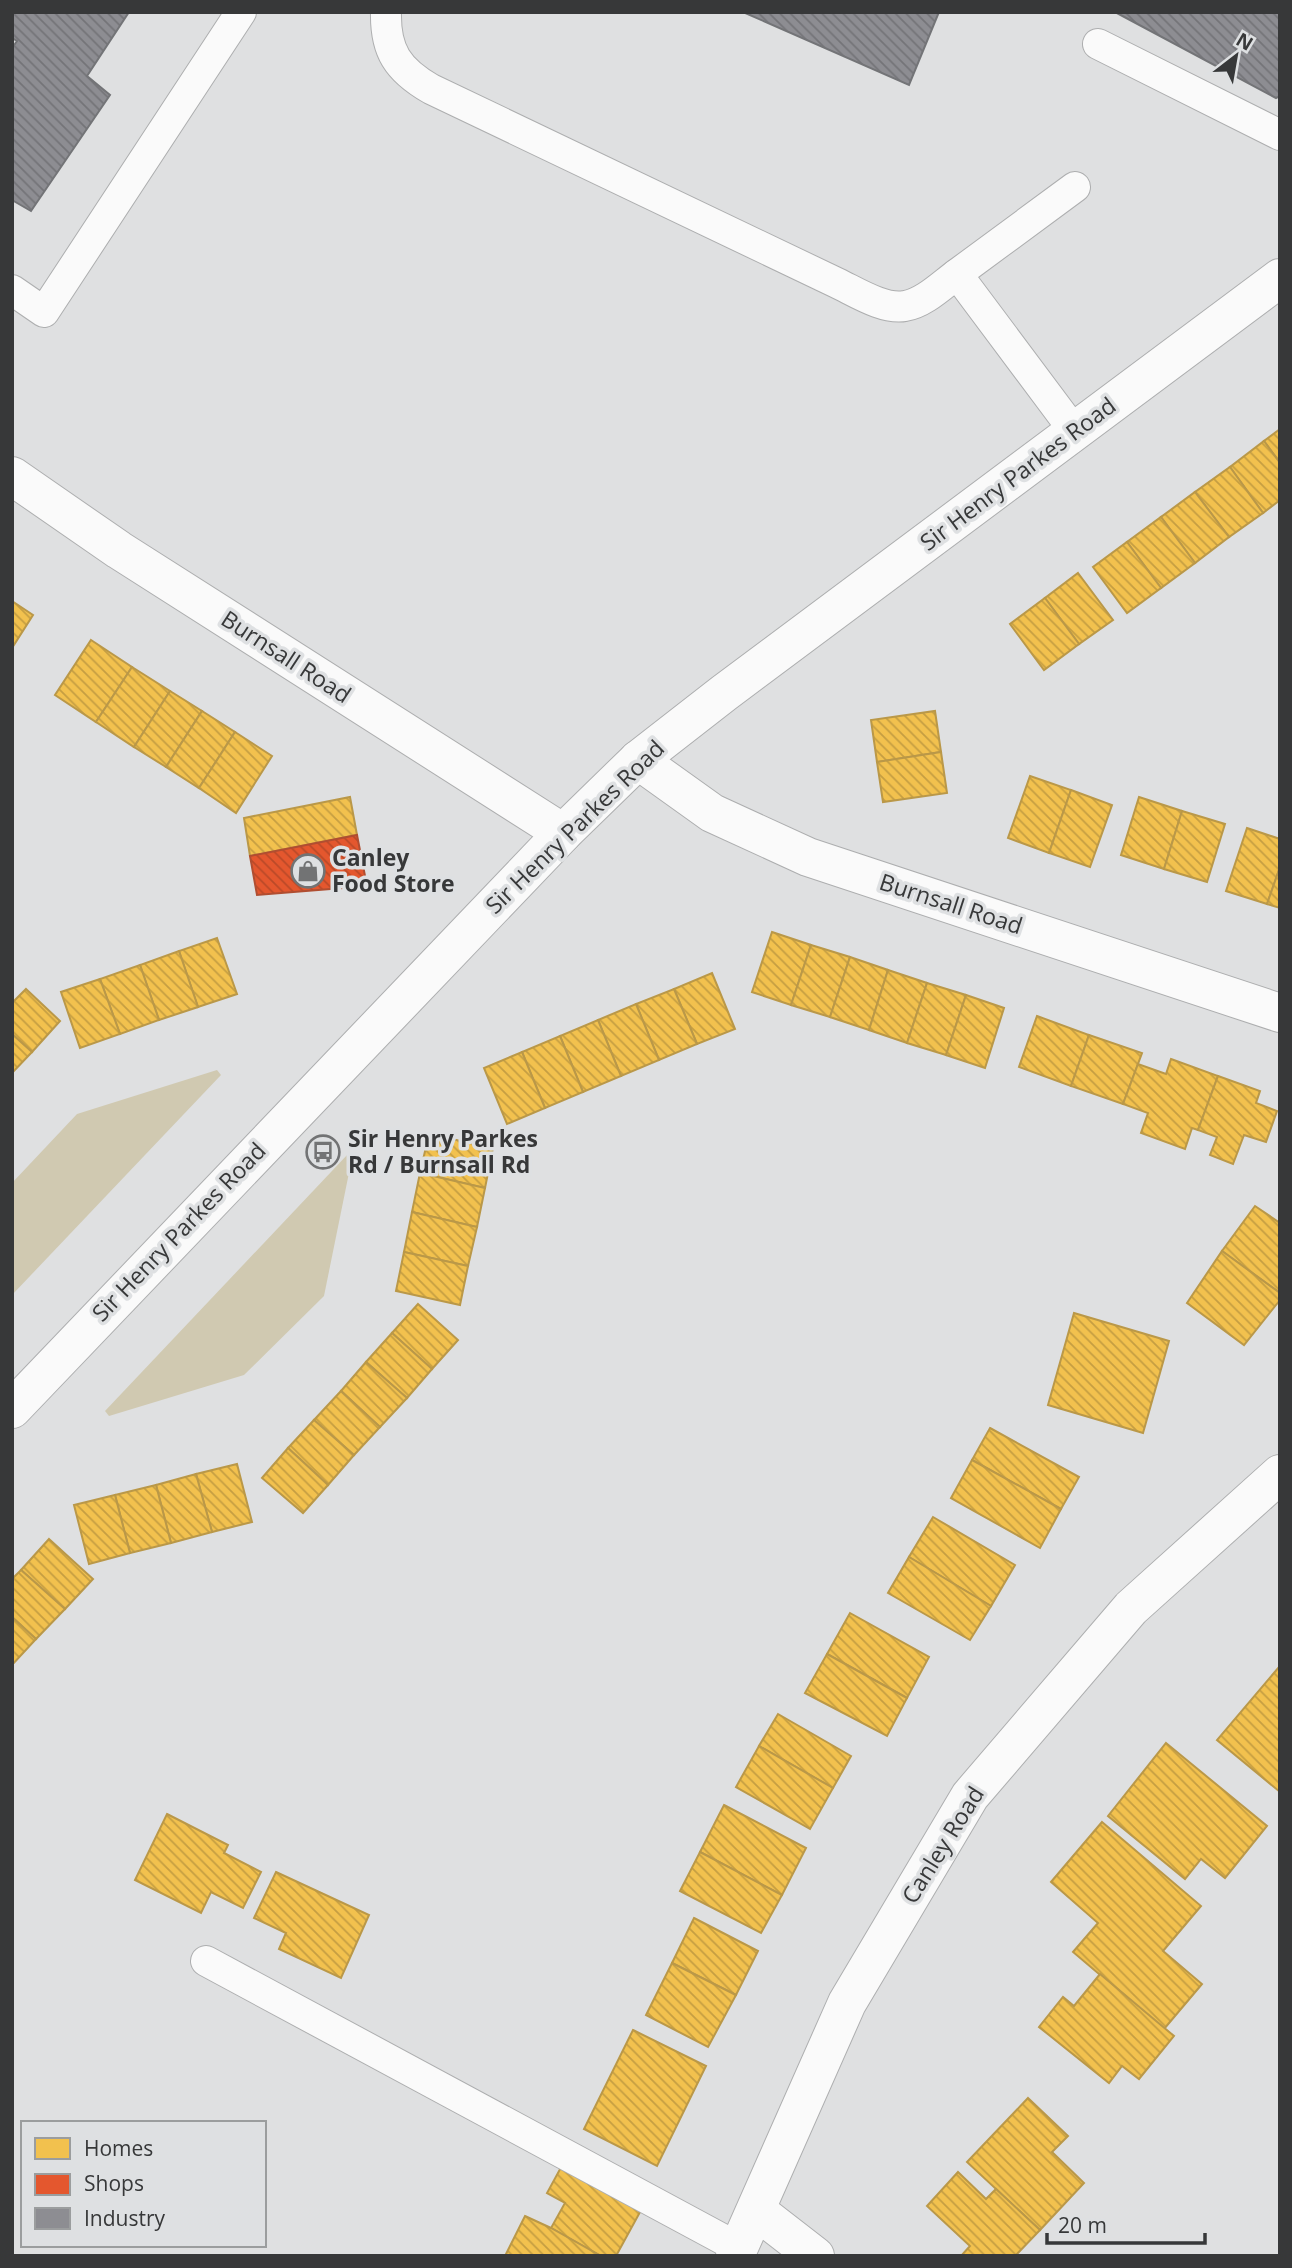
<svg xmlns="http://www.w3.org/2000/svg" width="1292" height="2268" font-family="'Open Sans',sans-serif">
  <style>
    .green { fill: #d0c9b1 }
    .homes { fill: url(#homes-back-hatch); stroke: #ba9848; stroke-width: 2 }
    .shops { fill: url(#shops-back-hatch); stroke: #b04e31; stroke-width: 2 }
    .industry { fill: url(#industry-back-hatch); stroke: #737477; stroke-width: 2 }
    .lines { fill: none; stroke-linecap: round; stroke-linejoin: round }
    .service-casing { stroke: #adaeaf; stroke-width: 32 }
    .minor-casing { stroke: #adaeaf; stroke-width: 40 }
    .service { stroke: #fafafa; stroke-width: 30 }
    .minor { stroke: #fafafa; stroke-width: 38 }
    .labels { text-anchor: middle; stroke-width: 7; stroke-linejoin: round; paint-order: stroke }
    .street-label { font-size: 23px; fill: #373839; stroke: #dee0e2 }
    .poi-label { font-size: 23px; font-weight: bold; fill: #373839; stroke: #dee0e2; text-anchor: start }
  </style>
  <defs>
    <pattern id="homes-back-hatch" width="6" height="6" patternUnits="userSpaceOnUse" patternTransform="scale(1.75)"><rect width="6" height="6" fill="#f2c14e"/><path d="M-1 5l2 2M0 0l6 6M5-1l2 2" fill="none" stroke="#c59e42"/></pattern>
    <pattern id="shops-back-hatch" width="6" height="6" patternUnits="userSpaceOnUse" patternTransform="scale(1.75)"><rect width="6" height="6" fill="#e4572e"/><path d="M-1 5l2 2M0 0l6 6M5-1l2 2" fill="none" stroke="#ba4928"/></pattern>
    <pattern id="industry-back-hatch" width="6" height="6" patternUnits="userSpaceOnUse" patternTransform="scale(1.75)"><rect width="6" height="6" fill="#8d8d92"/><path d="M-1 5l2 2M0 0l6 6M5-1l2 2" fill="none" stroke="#747478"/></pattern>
  </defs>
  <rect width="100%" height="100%" fill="#dfe0e1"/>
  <g class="green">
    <path d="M217,1070L221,1075L12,1295V1183L77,1114Z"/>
    <path d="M348,1154L352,1158L324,1296L244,1375L109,1416L105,1411Z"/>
  </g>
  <g class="homes">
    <path d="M1280,429V463L1264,441Z"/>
    <path d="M1264,441L1280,463V500L1263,513L1230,467Z"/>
    <path d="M1230,467L1263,513L1229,537L1195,492Z"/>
    <path d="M1195,492L1229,537L1195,563L1161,517Z"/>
    <path d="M1161,517L1195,563L1161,588L1127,542Z"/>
    <path d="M1127,542L1161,588L1127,613L1093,567Z"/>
    <path d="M1078,573L1113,620L1079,644L1045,598Z"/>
    <path d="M1045,598L1079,644L1044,670L1010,624Z"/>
    <path d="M12,601L33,615L12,648Z"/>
    <path d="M91,640L132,667L96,722L55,695Z"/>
    <path d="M132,667L170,691L134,747L96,722Z"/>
    <path d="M170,691L202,711L166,767L134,747Z"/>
    <path d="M202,711L235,732L199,788L166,767Z"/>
    <path d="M935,711L941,752L877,762L871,720Z"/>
    <path d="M235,732L272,756L236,813L199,788Z"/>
    <path d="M941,752L947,793L883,802L877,762Z"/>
    <path d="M1030,776L1071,790L1049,853L1008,838Z"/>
    <path d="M1071,790L1112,805L1090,867L1049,853Z"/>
    <path d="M350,797L357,835L250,856L244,818Z"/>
    <path d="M1139,797L1182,811L1164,869L1121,855Z"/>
    <path d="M1182,811L1225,824L1207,882L1164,869Z"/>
    <path d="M1247,828L1280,839V867L1267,904L1226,891Z"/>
    <path d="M1280,867V908L1267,904Z"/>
    <path d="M772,932L811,945L791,1005L752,992Z"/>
    <path d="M217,938L237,994L198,1007L179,951Z"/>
    <path d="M811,945L850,957L830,1017L791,1005Z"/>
    <path d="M179,951L198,1007L159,1020L140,965Z"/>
    <path d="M850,957L888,970L869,1030L830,1017Z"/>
    <path d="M140,965L159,1020L120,1034L100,979Z"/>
    <path d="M888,970L927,983L907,1043L869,1030Z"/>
    <path d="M712,973L735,1029L697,1044L674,989Z"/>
    <path d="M100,979L120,1034L80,1048L61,992Z"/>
    <path d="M927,983L966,995L946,1055L907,1043Z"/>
    <path d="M26,989L60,1021L32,1052L12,1034V1003Z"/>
    <path d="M674,989L697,1044L659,1060L636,1004Z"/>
    <path d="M966,995L1004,1008L985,1068L946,1055Z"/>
    <path d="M636,1004L659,1060L621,1076L598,1020Z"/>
    <path d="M1037,1016L1089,1035L1071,1086L1019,1067Z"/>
    <path d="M598,1020L621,1076L583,1092L560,1036Z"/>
    <path d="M12,1034L32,1052L12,1073Z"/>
    <path d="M1089,1035L1142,1053L1123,1104L1071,1086Z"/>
    <path d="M560,1036L583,1092L545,1108L522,1052Z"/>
    <path d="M522,1052L545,1108L507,1124L484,1068Z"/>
    <path d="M1171,1059L1218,1076L1198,1130L1192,1128L1185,1149L1141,1133L1148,1113L1123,1104L1138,1064L1166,1074Z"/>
    <path d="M1218,1076L1260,1091L1256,1103L1277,1111L1266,1142L1244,1135L1233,1164L1210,1155L1217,1137L1198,1130Z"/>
    <path d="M429,1134L493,1148L485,1188L420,1173Z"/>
    <path d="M420,1173L485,1188L477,1227L412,1212Z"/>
    <path d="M1255,1206L1280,1223V1293L1222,1251Z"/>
    <path d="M412,1212L477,1227L468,1266L404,1252Z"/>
    <path d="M1222,1251L1280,1293V1300L1244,1345L1187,1303Z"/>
    <path d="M404,1252L468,1266L460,1305L396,1291Z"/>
    <path d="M418,1304L458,1340L432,1369L392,1333Z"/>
    <path d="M1074,1313L1169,1341L1143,1433L1048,1405Z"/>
    <path d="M392,1333L432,1369L407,1398L366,1362Z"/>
    <path d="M366,1362L407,1398L380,1427L341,1391Z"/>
    <path d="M341,1391L380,1427L354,1455L314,1420Z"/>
    <path d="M314,1420L354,1455L328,1485L288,1448Z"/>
    <path d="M990,1428L1079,1477L1061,1509L972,1460Z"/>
    <path d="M288,1448L328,1485L303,1513L262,1478Z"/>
    <path d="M972,1460L1061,1509L1040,1548L951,1498Z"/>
    <path d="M237,1464L252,1522L212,1532L196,1474Z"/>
    <path d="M196,1474L212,1532L171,1543L156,1485Z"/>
    <path d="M156,1485L171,1543L130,1553L115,1495Z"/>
    <path d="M115,1495L130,1553L89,1564L74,1505Z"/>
    <path d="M933,1517L1015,1565L991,1606L909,1557Z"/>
    <path d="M49,1539L93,1579L65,1609L21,1570Z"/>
    <path d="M909,1557L991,1606L970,1640L888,1593Z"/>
    <path d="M21,1570L65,1609L36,1639L12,1617V1579Z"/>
    <path d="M850,1613L929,1657L907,1698L827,1654Z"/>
    <path d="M12,1617L36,1639L12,1665Z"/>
    <path d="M827,1654L907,1698L887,1736L805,1693Z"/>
    <path d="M1279,1667L1280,1668V1792L1217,1740Z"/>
    <path d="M778,1714L851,1756L833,1788L759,1746Z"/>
    <path d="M1166,1743L1267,1826L1225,1878L1201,1859L1185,1879L1108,1816Z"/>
    <path d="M759,1746L833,1788L810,1829L736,1787Z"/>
    <path d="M724,1805L806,1848L782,1895L700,1852Z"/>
    <path d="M167,1814L228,1845L224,1853L261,1872L243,1908L211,1892L201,1913L135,1880Z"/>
    <path d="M1102,1822L1201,1906L1163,1951L1202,1984L1164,2029L1073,1952L1098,1923L1051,1882Z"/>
    <path d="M700,1852L782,1895L761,1933L680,1891Z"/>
    <path d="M276,1872L369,1915L341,1978L279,1949L286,1933L254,1918Z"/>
    <path d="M694,1918L758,1951L736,1995L672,1963Z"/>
    <path d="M672,1963L736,1995L708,2047L646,2015Z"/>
    <path d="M1100,1974L1174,2036L1139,2079L1122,2066L1109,2083L1039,2027L1063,1997L1074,2006Z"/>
    <path d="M633,2030L706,2066L657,2166L584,2129Z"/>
    <path d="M1028,2098L1068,2136L1052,2152L1084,2183L1040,2230L967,2162Z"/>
    <path d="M565,2160L645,2203L616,2256H601L551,2228L565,2203L547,2193Z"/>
    <path d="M958,2172L986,2199L996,2189L1040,2230L1015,2256H961L970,2246L927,2206Z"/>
    <path d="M525,2216L551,2228L601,2256H505Z"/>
  </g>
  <path class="shops" d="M357,835L367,886L257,895L250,856Z"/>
  <g class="industry">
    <path d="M12,12H129L87,76L110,95L31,211L12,200V48L17,41L12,38Z"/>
    <path d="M743,12H939L909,85Z"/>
    <path d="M1115,12H1280V96L1276,98Z"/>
  </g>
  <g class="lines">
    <defs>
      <g id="service">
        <path d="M386,12C385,51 398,70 431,89L837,283C856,292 884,310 905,306C924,303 942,285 957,274"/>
        <path d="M1098,44L1280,135"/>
        <path d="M12,290L44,312L241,12"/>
        <path d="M1075,432L957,274L1075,187"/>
        <path d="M206,1961L739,2248"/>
      </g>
      <g id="minor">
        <path d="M12,476L119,550L563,833"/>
        <path d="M638,760L712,813L808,857L1280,1013"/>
        <path d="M12,1409L563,833L638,760L724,693L1280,278"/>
        <path d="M757,2211L815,2256"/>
        <path d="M735,2256L847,2003L970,1796L1131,1608L1280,1474"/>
      </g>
    </defs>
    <use href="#service" class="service-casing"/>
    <use href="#minor" class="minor-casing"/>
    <use href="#service" class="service"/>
    <use href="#minor" class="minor"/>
  </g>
  <defs>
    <symbol id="shop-ring" viewBox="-11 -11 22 22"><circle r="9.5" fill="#dee0e2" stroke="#727374" stroke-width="1.5"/><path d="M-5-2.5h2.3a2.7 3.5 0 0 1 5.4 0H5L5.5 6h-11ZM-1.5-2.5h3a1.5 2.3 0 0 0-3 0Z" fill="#727374"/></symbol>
    <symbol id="bus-ring" viewBox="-11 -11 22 22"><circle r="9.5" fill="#dee0e2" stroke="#727374" stroke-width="1.5"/><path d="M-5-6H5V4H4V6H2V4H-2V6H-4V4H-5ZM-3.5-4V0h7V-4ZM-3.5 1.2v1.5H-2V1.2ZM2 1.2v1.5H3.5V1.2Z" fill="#727374"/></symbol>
  </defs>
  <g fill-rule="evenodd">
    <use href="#shop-ring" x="289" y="852" width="38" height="38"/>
    <use href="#bus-ring" x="304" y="1133" width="38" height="38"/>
  </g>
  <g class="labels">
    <g class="street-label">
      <text transform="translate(1018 474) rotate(-37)" y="8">Sir Henry Parkes Road</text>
      <text transform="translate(286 657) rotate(33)" y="8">Burnsall Road</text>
      <text transform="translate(575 827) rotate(-44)" y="8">Sir Henry Parkes Road</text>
      <text transform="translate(951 904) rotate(18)" y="8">Burnsall Road</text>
      <text transform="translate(179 1232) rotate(-46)" y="8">Sir Henry Parkes Road</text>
      <text transform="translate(943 1845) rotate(-58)" y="8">Canley Road</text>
    </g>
    <g class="poi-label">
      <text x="332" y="866">Canley<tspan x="332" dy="26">Food Store</tspan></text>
      <text x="348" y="1147">Sir Henry Parkes<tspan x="348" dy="26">Rd / Burnsall Rd</tspan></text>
    </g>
  </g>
  <rect width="1292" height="2268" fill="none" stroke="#373839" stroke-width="28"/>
  <rect x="21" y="2121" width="245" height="126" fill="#dee0e2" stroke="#9b9d9e" stroke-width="2"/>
  <rect x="35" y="2138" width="35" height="21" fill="#f2c14e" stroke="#9b9d9e" stroke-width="2"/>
  <text x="84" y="2156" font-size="21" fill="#373839">Homes</text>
  <rect x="35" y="2174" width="35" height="21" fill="#e4572e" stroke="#9b9d9e" stroke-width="2"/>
  <text x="84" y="2191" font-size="21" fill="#373839">Shops</text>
  <rect x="35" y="2208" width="35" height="21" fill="#8d8d92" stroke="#9b9d9e" stroke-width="2"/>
  <text x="84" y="2226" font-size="21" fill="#373839">Industry</text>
  <g transform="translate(1236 56) rotate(31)" stroke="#dee0e2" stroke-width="5" paint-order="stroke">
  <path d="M0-5L12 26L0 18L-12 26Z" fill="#373839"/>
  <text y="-10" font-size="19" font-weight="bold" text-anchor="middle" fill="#373839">N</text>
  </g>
  <path d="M1047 2233v10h158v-10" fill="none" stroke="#373839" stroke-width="3.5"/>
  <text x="1058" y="2233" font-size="21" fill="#373839" stroke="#dee0e2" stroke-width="5" paint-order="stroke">20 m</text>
</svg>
